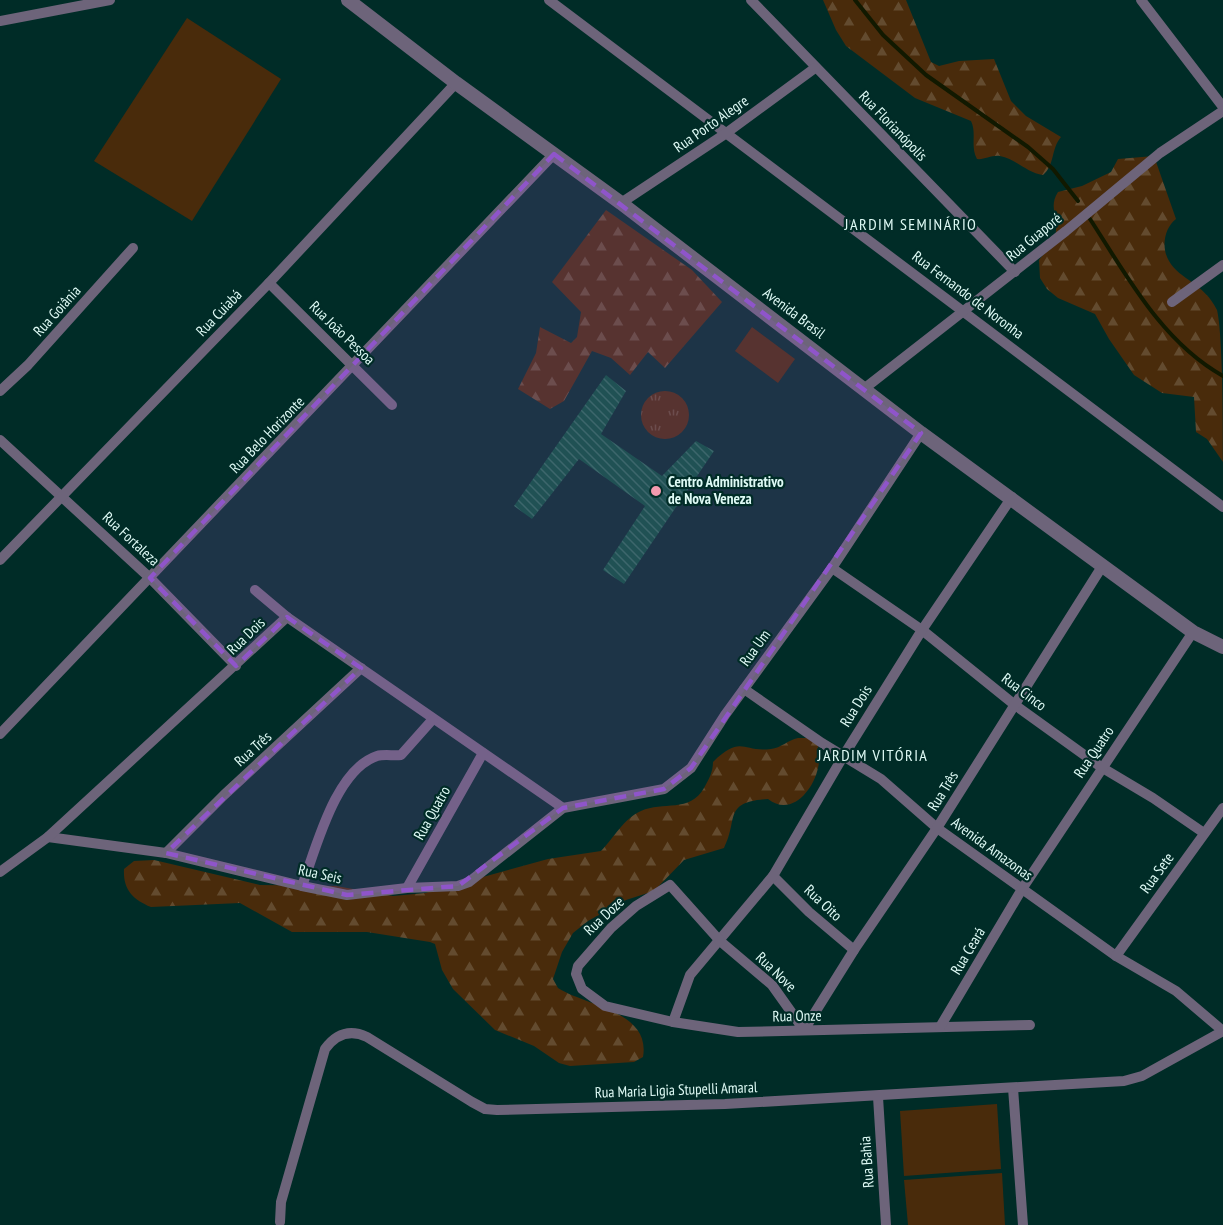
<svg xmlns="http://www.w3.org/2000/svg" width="1223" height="1225" font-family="'PT Sans Narrow',sans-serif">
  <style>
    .grass { fill: url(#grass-tufts) }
    .forest { fill: url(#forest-firs) }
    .pitch { fill: #492b0b }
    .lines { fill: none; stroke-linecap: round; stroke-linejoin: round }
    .stream { stroke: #111900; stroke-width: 4 }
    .building { fill: url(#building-back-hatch) }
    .minor { stroke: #6d647a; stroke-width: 10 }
    .tertiary { stroke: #6d647a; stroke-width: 14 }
    .marked { fill: #8f55ca; fill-opacity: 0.2; stroke: #8f55ca; stroke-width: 4.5; stroke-dasharray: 12 8; stroke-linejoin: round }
    .poi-dot { fill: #f29aaf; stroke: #002c27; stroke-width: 2 }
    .labels { text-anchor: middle; stroke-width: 4.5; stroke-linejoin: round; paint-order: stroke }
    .street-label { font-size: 15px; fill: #defaf5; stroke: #002c27 }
    .poi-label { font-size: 15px; font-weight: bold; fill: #defaf5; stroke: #002c27; text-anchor: start }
    .neighbourhood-label { font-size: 16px; letter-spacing: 1.5px; fill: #defaf5; stroke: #002c27 }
  </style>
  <defs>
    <pattern id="grass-tufts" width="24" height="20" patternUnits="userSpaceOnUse" patternTransform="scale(1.5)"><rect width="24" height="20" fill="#492b0b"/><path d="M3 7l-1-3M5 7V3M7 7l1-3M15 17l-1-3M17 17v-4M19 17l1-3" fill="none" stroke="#634b2f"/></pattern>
    <pattern id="forest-firs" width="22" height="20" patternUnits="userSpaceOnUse" patternTransform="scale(1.5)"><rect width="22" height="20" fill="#492b0b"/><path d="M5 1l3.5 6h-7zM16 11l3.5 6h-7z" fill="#634b2f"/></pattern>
    <pattern id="building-back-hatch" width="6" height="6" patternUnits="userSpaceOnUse" patternTransform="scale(1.5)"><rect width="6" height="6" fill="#045138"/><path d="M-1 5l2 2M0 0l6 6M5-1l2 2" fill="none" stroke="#286b55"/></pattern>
  </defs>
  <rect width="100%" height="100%" fill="#002c27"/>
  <circle class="grass" cx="665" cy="415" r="24"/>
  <g class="forest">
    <path d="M823,0H906L931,62L939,66L959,61L994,59L1011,101L1026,116L1061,137C1051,148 1055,165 1043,175C1027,173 1016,159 1000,156C991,155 984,160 977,159C970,146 977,133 971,121L915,98L846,46L836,30Z"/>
    <path d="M1154,156L1176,219C1164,228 1161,248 1169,261C1180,280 1204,283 1217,310C1223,335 1223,428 1223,462L1207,439L1196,432L1194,397L1162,393L1134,375L1109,339L1095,314L1058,298L1047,289L1040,278L1039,260C1045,252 1056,242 1056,230C1057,215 1049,206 1058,192L1082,186L1111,172L1118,159Z"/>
    <path d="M606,210L692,270L722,302L665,368L648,352L630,375L611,358L592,351L564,401L550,409L518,389L536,353L540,327L571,343L577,337L581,312L552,282Z"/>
    <path d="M798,738H809L818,744C818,751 820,761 818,768C813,791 791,817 768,799C722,802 739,819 724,848L684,860L654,891L626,900L588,921L573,933L562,952L553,979L558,988C586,1006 651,1011 643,1057L634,1062L570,1066L559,1063L534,1046L495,1030L453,989L442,970L435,944L430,942L367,932H292L240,903L151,907C132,899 123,889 124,869L134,861L154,860L260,885L336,886L393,896L425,893L548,859L601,851C614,838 624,818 641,811C663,801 690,813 704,788C709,779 713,772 713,762C742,734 742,753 771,749C781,748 788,740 798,738Z"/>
  </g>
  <g class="pitch">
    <path d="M187,18L281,79L192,221L94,161Z"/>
    <path d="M752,327L795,359L778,383L735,351Z"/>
    <path d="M997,1104L1001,1169L904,1176L900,1111Z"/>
    <path d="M1002,1173L1005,1225H908L904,1180Z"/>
  </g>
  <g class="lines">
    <g class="stream">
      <path d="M855,0L883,35L926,75L1028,147L1053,169L1078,201"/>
      <path d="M1090,219C1127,276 1162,342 1223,376"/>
    </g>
  </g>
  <path class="building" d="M606,375L626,391L601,434L662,476L696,441L714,451L624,584L603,570L645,506L579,459L532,519L514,506Z"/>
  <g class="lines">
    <g class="minor">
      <path d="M549,0L1223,507"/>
      <path d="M751,0L1015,272"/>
      <path d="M1141,0L1223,107"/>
      <path d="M0,21L110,0"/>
      <path d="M621,203L725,134L815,68"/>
      <path d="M269,283L392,405"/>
      <path d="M1172,302L1223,265"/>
      <path d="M865,388L1066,231L1160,153L1223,111"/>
      <path d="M0,391L28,365L133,248"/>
      <path d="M0,440L150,578L236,666"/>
      <path d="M0,560L269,283L456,83"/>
      <path d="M832,568L922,630L1015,705L1101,767L1153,798L1204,833"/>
      <path d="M255,590L287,617L563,808"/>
      <path d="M744,689L822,743L881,779L937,828L1116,956L1176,991L1223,1031"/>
      <path d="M0,734L554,154"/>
      <path d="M48,837L166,853L302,886L347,895L407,888L458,886L469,882L563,808L664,789L691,768L725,715L832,568L921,433"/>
      <path d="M166,853L224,795L361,668"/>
      <path d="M0,872L48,837L287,617"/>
      <path d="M773,876L809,912L854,950"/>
      <path d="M302,886C316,849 335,770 377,756C384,754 394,756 401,755L433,719"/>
      <path d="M407,888L483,753"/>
      <path d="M1116,956L1223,808"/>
      <path d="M673,1022L690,975L773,876L844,755L922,630L1012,497"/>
      <path d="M1030,1025L738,1032L673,1022L605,1006L582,989L576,974L578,966L611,928L636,906L670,885L720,941L772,985L804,1030L854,950L937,828L1103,565"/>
      <path d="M940,1027L1022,889L1193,632"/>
      <path d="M1013,1088L1023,1225"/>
      <path d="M878,1097L886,1225"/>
      <path d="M280,1222L281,1202L325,1049C336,1034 350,1029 367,1037L472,1102L485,1109L497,1110L725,1104L1124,1081L1142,1076L1223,1031"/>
    </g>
    <path class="tertiary" d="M348,0L456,83L621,203L921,433L1193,632L1223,647"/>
  </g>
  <path class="marked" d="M554,154L921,433L691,768L664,789L563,808L458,886L347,895L166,853L361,668L287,617L236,666L150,578Z"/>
  <circle class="poi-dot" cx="656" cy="491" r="6"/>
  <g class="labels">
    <g class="street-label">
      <text transform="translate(711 124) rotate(-35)" y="5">Rua Porto Alegre</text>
      <text transform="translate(893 126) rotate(46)" y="5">Rua Florianópolis</text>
      <text transform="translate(1034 237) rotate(-39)" y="5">Rua Guaporé</text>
      <text transform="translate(968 295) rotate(37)" y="5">Rua Fernando de Noronha</text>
      <text transform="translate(57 311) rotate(-48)" y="5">Rua Goiânia</text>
      <text transform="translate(219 313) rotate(-46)" y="5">Rua Cuiabá</text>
      <text transform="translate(794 313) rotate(37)" y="5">Avenida Brasil</text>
      <text transform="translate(342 333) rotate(44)" y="5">Rua João Pessoa</text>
      <text transform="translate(267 435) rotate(-46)" y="5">Rua Belo Horizonte</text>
      <text transform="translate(131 539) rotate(43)" y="5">Rua Fortaleza</text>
      <text transform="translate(246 636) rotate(-44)" y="5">Rua Dois</text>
      <text transform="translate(755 648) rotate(-54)" y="5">Rua Um</text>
      <text transform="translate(1024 692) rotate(37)" y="5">Rua Cinco</text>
      <text transform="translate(856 706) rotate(-58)" y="5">Rua Dois</text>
      <text transform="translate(253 749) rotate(-42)" y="5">Rua Três</text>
      <text transform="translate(1094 752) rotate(-56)" y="5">Rua Quatro</text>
      <text transform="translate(943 791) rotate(-58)" y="5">Rua Três</text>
      <text transform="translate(432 813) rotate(-61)" y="5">Rua Quatro</text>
      <text transform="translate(992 849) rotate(36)" y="5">Avenida Amazonas</text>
      <text transform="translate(1157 873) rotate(-54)" y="5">Rua Sete</text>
      <text transform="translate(320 874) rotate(12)" y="5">Rua Seis</text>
      <text transform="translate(823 903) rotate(43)" y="5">Rua Oito</text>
      <text transform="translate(604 916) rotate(-43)" y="5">Rua Doze</text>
      <text transform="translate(968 951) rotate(-59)" y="5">Rua Ceará</text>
      <text transform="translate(776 972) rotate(44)" y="5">Rua Nove</text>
      <text transform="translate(797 1016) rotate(-1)" y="5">Rua Onze</text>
      <text transform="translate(676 1090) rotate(-2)" y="5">Rua Maria Ligia Stupelli Amaral</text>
      <text transform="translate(867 1162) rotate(-94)" y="5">Rua Bahia</text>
    </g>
    <g class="poi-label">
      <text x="668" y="487">Centro Administrativo<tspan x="668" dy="17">de Nova Veneza</tspan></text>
    </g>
    <g class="neighbourhood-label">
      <text x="911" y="230">JARDIM SEMINÁRIO</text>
      <text x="873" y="761">JARDIM VITÓRIA</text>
    </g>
  </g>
</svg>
